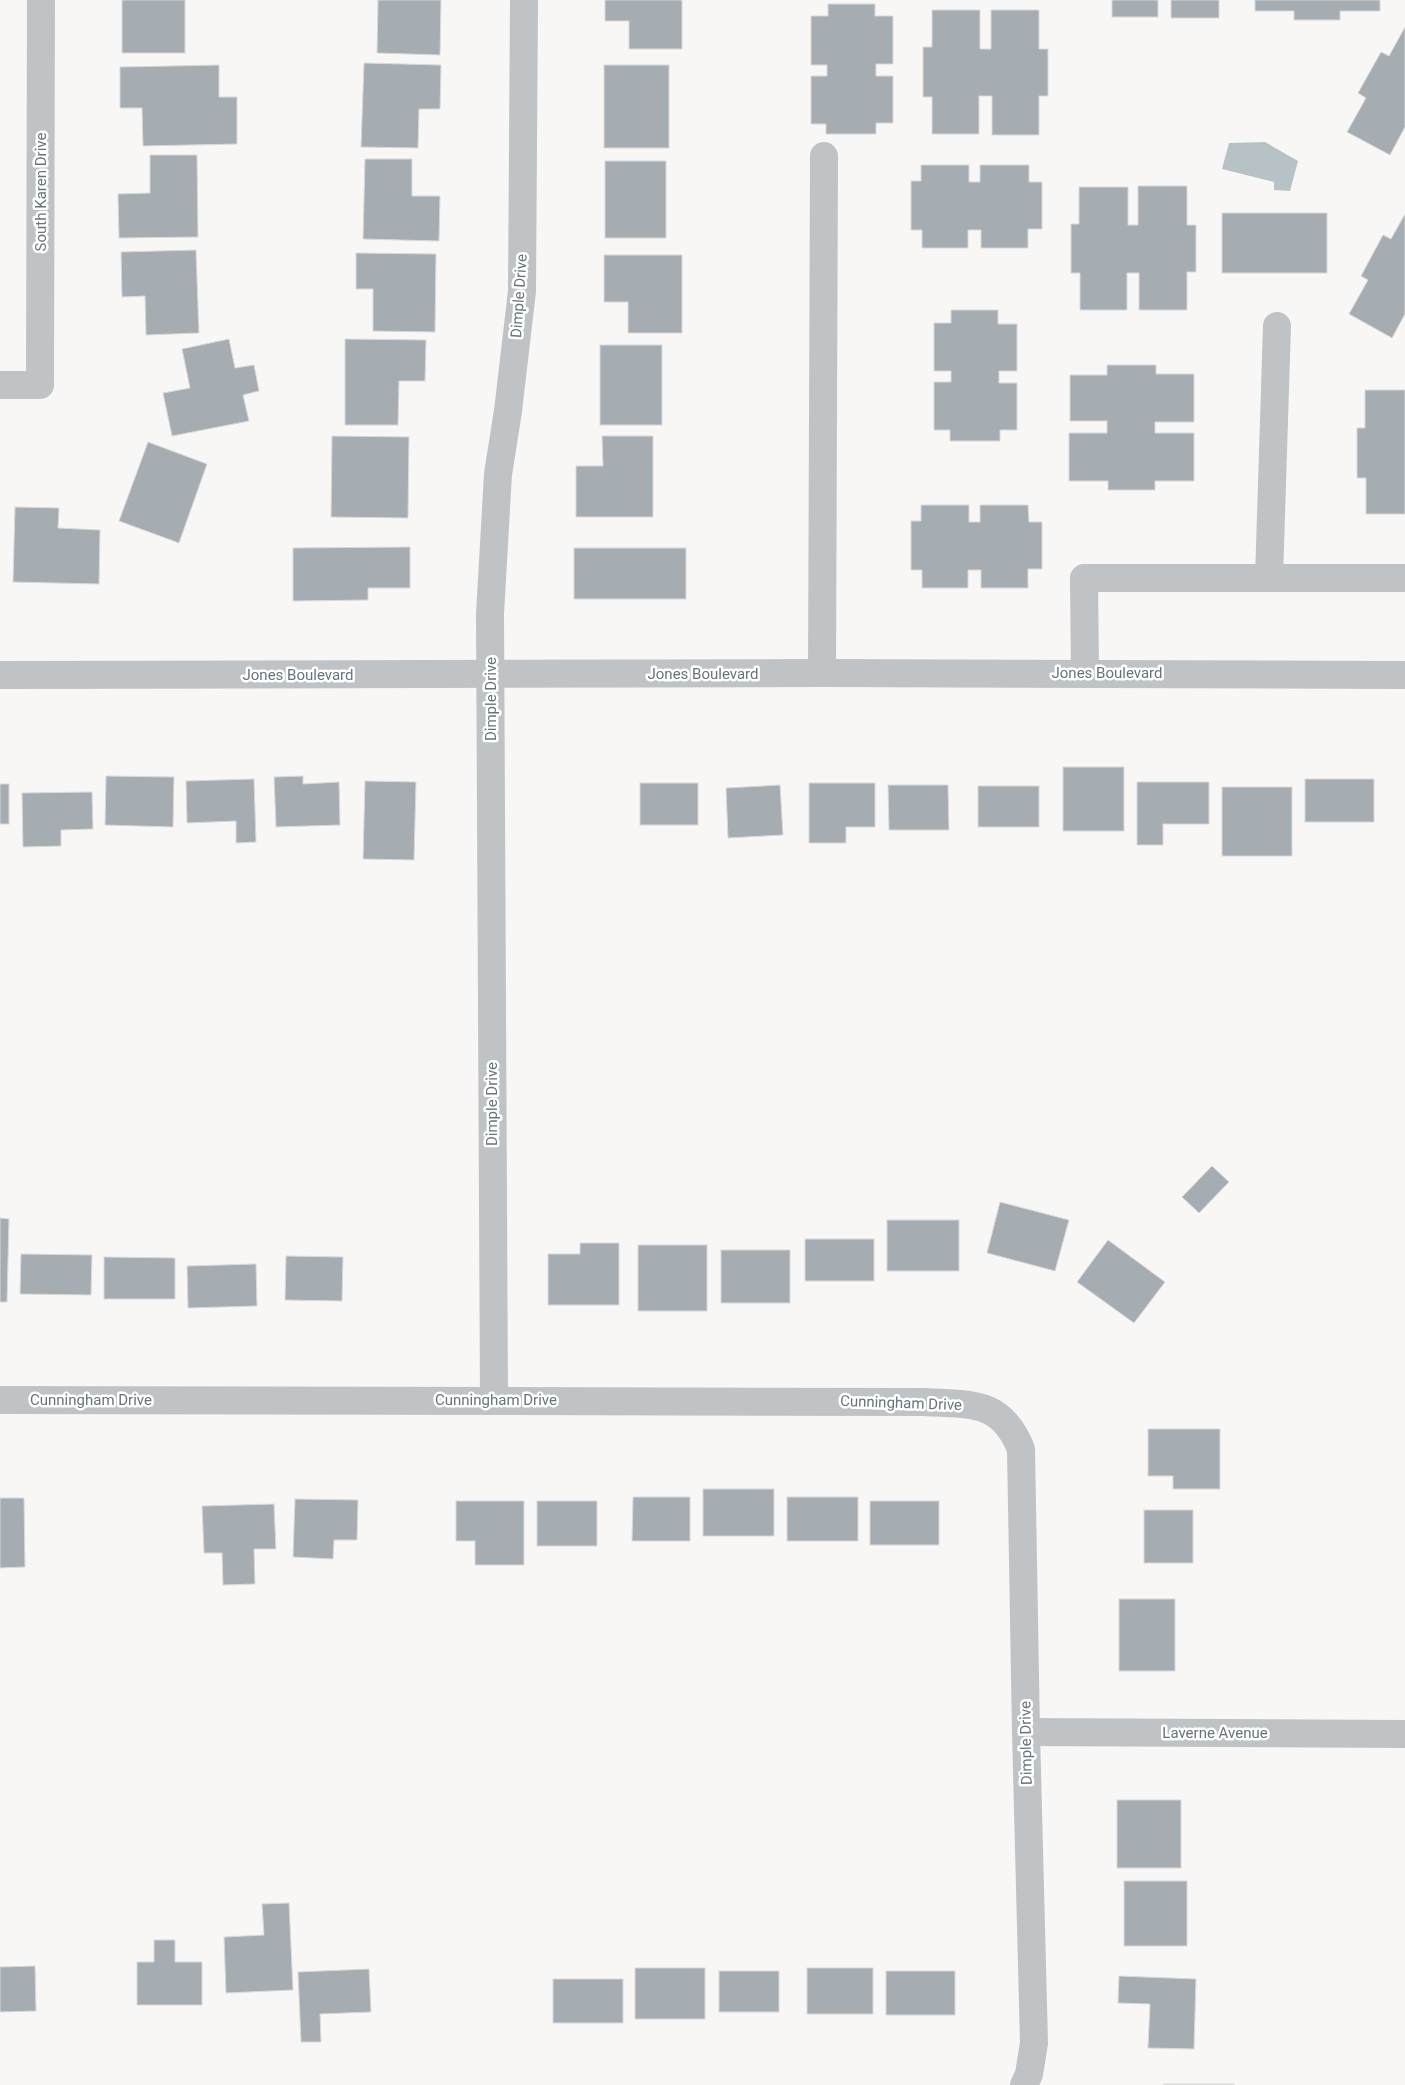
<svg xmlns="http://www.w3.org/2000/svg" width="1405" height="2085" font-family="Roboto,sans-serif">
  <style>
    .water { fill: #b6c2c5 }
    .building { fill: #a5adb2; stroke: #d9d9d8 }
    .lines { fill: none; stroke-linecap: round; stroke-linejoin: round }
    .minor { stroke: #bfc3c6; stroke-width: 28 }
    .labels { text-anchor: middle; stroke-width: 5; stroke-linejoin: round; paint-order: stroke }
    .street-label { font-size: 15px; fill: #66757d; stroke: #fff }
  </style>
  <rect width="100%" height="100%" fill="#f8f7f5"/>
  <path class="water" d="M1265,142L1298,161L1290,191L1274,190V182L1222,169L1229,143Z"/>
  <g class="building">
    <rect x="122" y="0" width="63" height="53"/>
    <path d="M378,0H441L440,55L377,53Z"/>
    <path d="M605,0H682V49H629V21H605Z"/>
    <rect x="1112" y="0" width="46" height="17"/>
    <rect x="1171" y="0" width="48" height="18"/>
    <path d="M1255,0H1380V11H1340V20H1294V11H1255Z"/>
    <path d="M828,4H875V16H893V64H876V76H893V123H876V134H826V124H811V76H827V65H811V16H828Z"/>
    <path d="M932,10H980V49H991V10H1039V49H1048V96H1039V135H992V96H979V134H932V97H923V47H932Z"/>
    <path d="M1405,27V127L1390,155L1347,132L1366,98L1358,93L1381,52L1389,56Z"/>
    <path d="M364,63L441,65L440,109H419L418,148L361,147Z"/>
    <path d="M219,65V97H237V144L143,146L142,108H120V67Z"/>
    <rect x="604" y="65" width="65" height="83"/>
    <path d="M150,155H197L198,237L119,238L118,194L150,193Z"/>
    <path d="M365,159H412V196H440L439,241L363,239Z"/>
    <rect x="605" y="161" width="61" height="77"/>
    <path d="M921,165H969V182H980V165H1029V182H1042V229H1028V248H981V230H968V248H922V230H911V181H921Z"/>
    <path d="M1138,186H1187V225H1196V272H1187V310H1139V273H1127V310H1080V273H1071V224H1079V187H1128V225H1138Z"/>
    <rect x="1222" y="213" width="105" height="60"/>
    <path d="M1405,214V314L1392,338L1349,314L1368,280L1361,276L1383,235L1391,239Z"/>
    <path d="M196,250L199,333L146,335L145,296L122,297L121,252Z"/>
    <path d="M356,253L436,254L435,332L373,331V289H356Z"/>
    <path d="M604,255H682V333H628V302H604Z"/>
    <path d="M951,310H998V324H1017V371H999V383H1017V430H1000V441H950V430H934V382H951V371H934V323H951Z"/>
    <path d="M229,339L235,368L254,365L259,391L243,395L249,421L172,436L163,393L190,388L182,349Z"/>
    <path d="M345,339L426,340L425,381H399L398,425H345Z"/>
    <rect x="600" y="345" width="62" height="80"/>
    <path d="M1107,365H1156V374H1194V422H1155V433H1194V481H1155V490H1108V481H1069V433H1107V421H1070V375H1107Z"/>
    <path d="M1365,390H1405V514H1366V478H1357V428H1365Z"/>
    <path d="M332,436L409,437L408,518L331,517Z"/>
    <path d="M602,436H653V517H576V466H603Z"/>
    <path d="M148,442L207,464L179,543L119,521Z"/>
    <path d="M921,505H969V522H980V505H1028L1029,522H1042V569H1028V588H981V570H968V588H922V570H911V521H921Z"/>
    <path d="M15,507L59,508L58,528L100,530L99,584L13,582Z"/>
    <path d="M410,547V588H368V600L293,601V548Z"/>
    <rect x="574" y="548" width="112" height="51"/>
    <rect x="1063" y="767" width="61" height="64"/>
    <path d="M106,776L174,777L173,827L105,825Z"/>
    <path d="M303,776V784L339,782L340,825L276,827L274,777Z"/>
    <path d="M254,779L256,842L236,843V821L187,823L186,781Z"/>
    <rect x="1305" y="779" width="69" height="43"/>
    <path d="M365,781L416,782L414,860L363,859Z"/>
    <path d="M1137,782H1209V824H1163V845H1137Z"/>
    <rect x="640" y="783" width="58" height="42"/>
    <path d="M809,783H875V827H846V843H809Z"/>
    <rect x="0" y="784" width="9" height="40"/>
    <path d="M780,785L783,835L728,838L726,788Z"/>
    <path d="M888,785H948L949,830H889Z"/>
    <rect x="978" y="786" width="61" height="41"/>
    <rect x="1222" y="787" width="70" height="69"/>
    <path d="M92,792L93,829L61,830V846L23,847L22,793Z"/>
    <path d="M1212,1166L1229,1182L1199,1213L1182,1197Z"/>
    <path d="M1000,1202L1069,1220L1055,1271L987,1253Z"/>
    <path d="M0,1218L9,1219L7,1302H0Z"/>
    <rect x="887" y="1220" width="72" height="51"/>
    <rect x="805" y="1239" width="69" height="42"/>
    <path d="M1108,1240L1165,1282L1134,1323L1077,1282Z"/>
    <path d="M580,1243H619V1305H548V1254H580Z"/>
    <rect x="638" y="1245" width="69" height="66"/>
    <rect x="721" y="1250" width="69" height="53"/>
    <path d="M21,1254L92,1255L91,1295L20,1294Z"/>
    <path d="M286,1256L343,1257L342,1301L285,1300Z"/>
    <path d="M104,1257L175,1258V1299H104Z"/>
    <path d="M256,1264L257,1306L188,1308L187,1266Z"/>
    <path d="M1148,1429H1220V1489H1173V1476H1148Z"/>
    <rect x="703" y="1489" width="71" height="47"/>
    <path d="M633,1497H690V1541H632Z"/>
    <rect x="787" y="1497" width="71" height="44"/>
    <path d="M0,1498H24L25,1567L0,1568Z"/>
    <path d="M295,1499L358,1500L357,1540H334L333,1559L293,1557Z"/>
    <path d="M456,1501H524V1565H475V1541H456Z"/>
    <rect x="537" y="1501" width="60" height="45"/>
    <rect x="870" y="1501" width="69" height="44"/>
    <path d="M274,1504L276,1549H254L255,1584L223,1585L222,1553H204L202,1506Z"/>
    <rect x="1144" y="1510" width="49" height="53"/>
    <rect x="1119" y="1599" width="56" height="72"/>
    <rect x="1117" y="1800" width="64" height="68"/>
    <rect x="1124" y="1881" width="63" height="65"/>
    <path d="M289,1903L293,1990L226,1993L224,1937L264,1935L262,1904Z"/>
    <path d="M154,1940H175V1962H202V2005H137V1962H154Z"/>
    <path d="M35,1966L36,2011L0,2012V1967Z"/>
    <rect x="635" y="1968" width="70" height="51"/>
    <rect x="807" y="1968" width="66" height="46"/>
    <path d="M369,1969L371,2012L320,2014L321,2042H301L298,1972Z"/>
    <rect x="719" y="1971" width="60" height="41"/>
    <rect x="886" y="1971" width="69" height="44"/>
    <path d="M1119,1976L1196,1979L1194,2049L1148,2048L1150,2004L1118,2003Z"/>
    <rect x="553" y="1979" width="70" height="44"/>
    <rect x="1164" y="2084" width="70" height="1"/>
  </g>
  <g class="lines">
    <g class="minor">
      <path d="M0,385H40L41,0"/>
      <path d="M1269,578L1277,326"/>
      <path d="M822,673L824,156"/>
      <path d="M1085,673L1084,578H1405"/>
      <path d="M0,675L822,673L1405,675"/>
      <path d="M0,1400L925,1402C972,1405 1001,1400 1021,1449L1026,1732L1034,2043L1029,2074L1024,2085"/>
      <path d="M494,1400L490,614L498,474L508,411L522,291L524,0"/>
      <path d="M1026,1732L1405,1734"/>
    </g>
  </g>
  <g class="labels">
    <g class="street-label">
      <text transform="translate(41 192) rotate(-90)" y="5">South Karen Drive</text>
      <text transform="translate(519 296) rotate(-86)" y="5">Dimple Drive</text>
      <text x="1107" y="678">Jones Boulevard</text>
      <text x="703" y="679">Jones Boulevard</text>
      <text x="298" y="680">Jones Boulevard</text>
      <text transform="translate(491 699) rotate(-90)" y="5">Dimple Drive</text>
      <text transform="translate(492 1104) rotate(-90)" y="5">Dimple Drive</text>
      <text x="91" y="1405">Cunningham Drive</text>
      <text x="496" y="1405">Cunningham Drive</text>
      <text transform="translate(901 1403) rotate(2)" y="5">Cunningham Drive</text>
      <text x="1215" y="1738">Laverne Avenue</text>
      <text transform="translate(1026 1743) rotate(-91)" y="5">Dimple Drive</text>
    </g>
  </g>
</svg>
